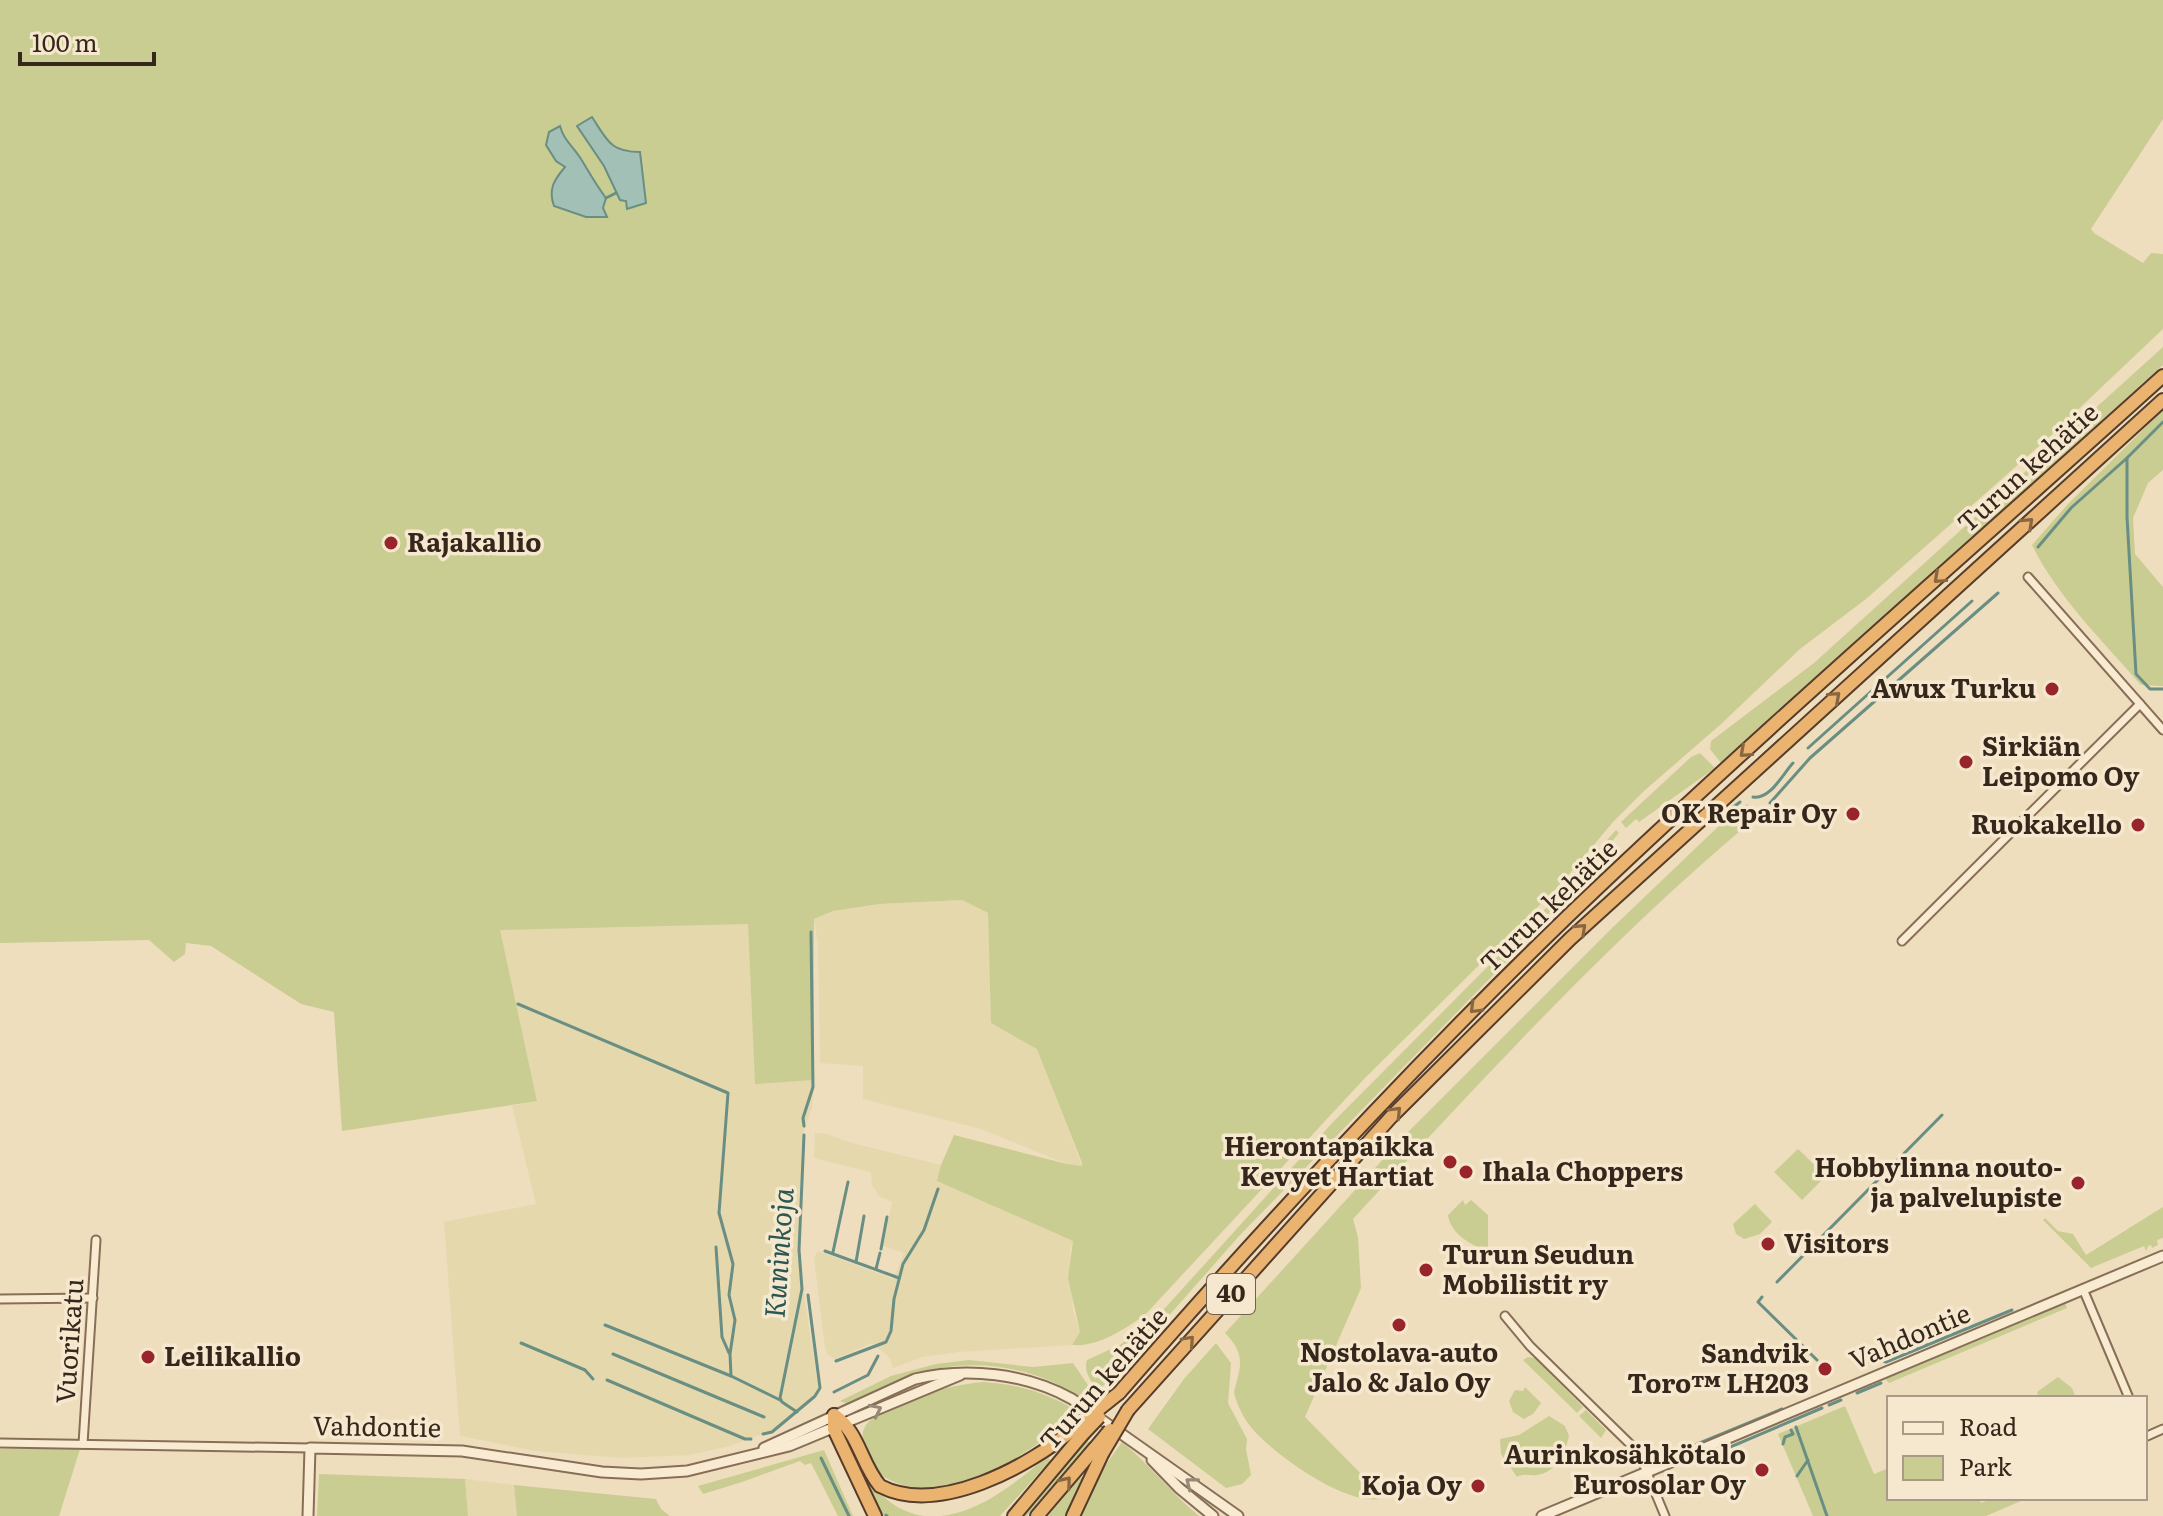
<svg xmlns="http://www.w3.org/2000/svg" width="2163" height="1516" font-family="Literata,serif">
  <style>
    .farmland { fill: #e4d8ac }
    .green { fill: #c9cd92 }
    .water { fill: #a2c0b6; stroke: #698e83; stroke-width: 2 }
    .lines { fill: none; stroke-linecap: round; stroke-linejoin: round }
    .stream { stroke: #698e83; stroke-width: 3 }
    .minor-casing { stroke: #876e57; stroke-width: 11 }
    .tertiary-casing { stroke: #876e57; stroke-width: 13 }
    .trunk-casing { stroke: #553c2b; stroke-width: 16 }
    .minor { stroke: #f9ebd1; stroke-width: 7 }
    .tertiary { stroke: #f9ebd1; stroke-width: 9 }
    .trunk { stroke: #eab470; stroke-width: 12 }
    .trunk-bridge-casing { stroke: #553c2b; stroke-width: 16; stroke-linecap: butt }
    .trunk-bridge { stroke: #eab470; stroke-width: 12 }
    .oneway { stroke: #876642 }
    .oneway2 { stroke: #988976 }
    .poi-dot { fill: #98252c; stroke: #f6e8ce; stroke-width: 3 }
    .labels { text-anchor: middle; stroke-width: 7; stroke-linejoin: round; paint-order: stroke }
    .shield { fill: #f6e8ce; stroke: #706151; stroke-width: 2 }
    .shield-label { font-size: 24px; font-weight: bold; fill: #36271c }
    .street-label { font-size: 26px; fill: #36271c; stroke: #f6e8ce }
    .poi-label { font-size: 26px; font-weight: bold; fill: #36271c; stroke: #f6e8ce; text-anchor: end }
    .water-label { font-size: 28px; font-style: italic; fill: #2a5751; stroke: #f6e8ce }
  </style>
  <rect width="100%" height="100%" fill="#efdebe"/>
  <g class="farmland">
    <path d="M962,900L988,913L991,1023L1037,1048L1082,1166L1067,1164L981,1129L863,1099V1066L820,1063L818,944L814,919L833,911L879,904Z"/>
    <path d="M498,923L748,924L755,1083L814,1080L812,1108L804,1130L798,1217L799,1262L819,1392L774,1430L729,1446L690,1455L621,1458L536,1451L460,1436L444,1222L536,1204L512,1106L537,1100Z"/>
    <path d="M815,1133L827,1134L848,1142L941,1165L938,1181L1073,1241L1070,1251L1073,1310L1080,1332L1072,1345L959,1352L922,1357L893,1368L890,1358L872,1343L835,1359L828,1355L825,1348L814,1258L818,1251L893,1279L904,1253L883,1246L892,1202L879,1196L872,1185L871,1172L814,1158Z"/>
    <path d="M465,1479L514,1485L517,1516H468Z"/>
  </g>
  <g class="green">
    <path d="M0,0H2163V119L2091,229L2094,233L2143,263L2151,253L2163,254V329L2047,439L1866,599L1800,649L1720,725L1644,791L1613,822L1561,884L1365,1078L1144,1316C1122,1330 1099,1347 1072,1345L1080,1332L1068,1278L1073,1241L937,1181L941,1165L954,1135L1067,1164L1082,1166V1163L1037,1049L991,1023L988,913L962,900L879,904L833,911L814,919V1080L755,1084L748,924L500,930L537,1101L342,1131L334,1012L301,1004L211,946L186,943L185,954L174,962L149,940L0,943Z"/>
    <path d="M2163,347V365L1721,763L1710,749L1711,741L1814,663Z"/>
    <path d="M2163,410V470L2148,483L2133,518L2135,554L2163,587V686L2141,685C2103,641 2058,598 2032,545L2068,504Z"/>
    <path d="M1700,753L1715,768L1639,822L1636,819L1626,828L1621,822L1691,757Z"/>
    <path d="M1747,804L1759,815C1612,937 1483,1079 1353,1219L1358,1237L1361,1288L1305,1417L1375,1488L1380,1499C1344,1504 1284,1460 1259,1436C1247,1425 1237,1407 1234,1392C1241,1365 1246,1355 1225,1333L1405,1135L1610,930L1724,821Z"/>
    <path d="M1616,830L1619,833L1612,841L1613,845L1602,855L1575,891L1240,1235L1144,1344L1099,1390C1091,1383 1083,1371 1087,1360L1120,1345L1157,1317L1334,1121L1551,903Z"/>
    <path d="M1798,1149L1826,1176L1802,1200L1774,1172Z"/>
    <path d="M1463,1200L1465,1205L1471,1200L1488,1215V1250C1472,1247 1450,1233 1448,1215Z"/>
    <path d="M1755,1204L1772,1222L1760,1234L1744,1239L1736,1234L1733,1224Z"/>
    <path d="M2163,1207V1238L2157,1240L2158,1245L2152,1248L2151,1245L2148,1246L2146,1251L2144,1246L2091,1268L2043,1220L2045,1218L2058,1231L2073,1234L2086,1255Z"/>
    <path d="M2065,1303L2067,1308L1889,1383L1887,1381L1885,1378Z"/>
    <path d="M1216,1343L1231,1363L1228,1403L1247,1439L1246,1449L1251,1475L1242,1484L1226,1488L1148,1429L1184,1379Z"/>
    <path d="M1528,1357L1535,1358L1583,1407L1577,1413L1523,1360Z"/>
    <path d="M969,1360L1033,1367L1073,1363L1094,1394L1086,1402C1040,1366 971,1356 916,1374C892,1382 870,1394 848,1404L840,1401L891,1376L936,1364Z"/>
    <path d="M2058,1377L2072,1388L2076,1398H2039L2037,1392Z"/>
    <path d="M983,1382C1018,1384 1047,1393 1077,1411C1030,1457 937,1516 878,1473C870,1462 857,1440 865,1427C880,1401 955,1384 983,1382Z"/>
    <path d="M1525,1387L1541,1403L1533,1414L1524,1419L1513,1412L1509,1401L1515,1390L1523,1391Z"/>
    <path d="M1845,1406L1874,1474L1889,1468V1498H1979L1981,1503L1993,1498H2028L1986,1516H1813L1778,1434Z"/>
    <path d="M1586,1410L1606,1430L1601,1438L1579,1416Z"/>
    <path d="M1549,1416L1565,1426L1569,1436C1565,1453 1557,1472 1537,1475C1529,1476 1525,1473 1517,1477L1501,1454L1500,1439L1519,1435Z"/>
    <path d="M1086,1439L1090,1443L1027,1516H1023Z"/>
    <path d="M1122,1442C1150,1465 1171,1493 1199,1516H1078L1094,1481Z"/>
    <path d="M0,1449H80L59,1516H0Z"/>
    <path d="M824,1450L853,1516H838L811,1463L805,1465L800,1461L742,1482L703,1494L698,1486Z"/>
    <path d="M853,1453C871,1484 886,1510 924,1516H879Z"/>
    <path d="M1048,1456L1050,1461L1000,1516H941C982,1511 1016,1482 1048,1456Z"/>
    <path d="M319,1474L465,1479L468,1516H317Z"/>
    <path d="M1079,1478L1082,1477L1083,1480L1066,1516H1048Z"/>
    <path d="M514,1485L656,1499L661,1509L670,1516H517Z"/>
  </g>
  <g class="water">
    <path d="M592,117C607,140 610,152 640,152L646,203L627,209L626,201L620,200L604,166L577,126Z"/>
    <path d="M560,126C564,141 573,146 581,159C589,172 596,185 606,198L603,208L607,217H586L554,206C548,189 554,180 565,167L556,161L546,145L549,132Z"/>
  </g>
  <g class="lines">
    <g class="stream">
      <path d="M606,198L616,193"/>
      <path d="M2127,458L2163,422"/>
      <path d="M2038,547L2071,508L2127,458V517L2136,674L2150,689H2163"/>
      <path d="M1808,748L1972,601"/>
      <path d="M1753,797C1770,800 1782,775 1793,763"/>
      <path d="M1770,803L1810,758L1998,593"/>
      <path d="M1722,816L1740,802"/>
      <path d="M518,1004L728,1093L719,1213L733,1264L729,1295L735,1320L730,1354L731,1376"/>
      <path d="M804,1126L803,1118L813,1087L811,932"/>
      <path d="M716,1247L722,1337L729,1353"/>
      <path d="M881,1249L887,1217"/>
      <path d="M825,1251L899,1278"/>
      <path d="M833,1252L848,1182"/>
      <path d="M856,1262L864,1216"/>
      <path d="M876,1269L880,1253"/>
      <path d="M1777,1282L1942,1115"/>
      <path d="M808,1295L820,1388L815,1396"/>
      <path d="M1762,1297L1758,1302L1817,1360"/>
      <path d="M605,1325L731,1376L780,1400"/>
      <path d="M521,1343L585,1370L593,1379"/>
      <path d="M613,1354L764,1417"/>
      <path d="M836,1361L886,1342L891,1331L894,1299L903,1264L924,1230L938,1189"/>
      <path d="M1869,1362L1877,1359L1886,1362L2012,1310"/>
      <path d="M607,1380L745,1439H751"/>
      <path d="M834,1392L868,1375L878,1356"/>
      <path d="M1857,1393L1881,1383"/>
      <path d="M1829,1405L1841,1400"/>
      <path d="M797,1412L782,1402L780,1398L802,1289L799,1250L804,1135"/>
      <path d="M1796,1427L1827,1516"/>
      <path d="M763,1434L772,1432L814,1397"/>
      <path d="M1783,1444L1785,1437L1793,1434L1791,1430"/>
      <path d="M1678,1452L1782,1409"/>
      <path d="M821,1458L849,1516"/>
      <path d="M1702,1459L1822,1408"/>
      <path d="M1797,1476L1808,1460"/>
      <path d="M886,1515L887,1516"/>
    </g>
    <defs>
      <g id="minor">
        <path d="M2028,577L2163,730"/>
        <path d="M1902,941L2140,704"/>
        <path d="M2083,1289L2129,1398"/>
        <path d="M0,1299L93,1298"/>
        <path d="M1505,1316L1530,1346L1630,1444L1643,1463L1665,1516"/>
        <path d="M2145,1437L2163,1429"/>
        <path d="M0,1443L310,1448"/>
        <path d="M83,1444L96,1240"/>
      </g>
      <g id="tertiary">
        <path d="M764,1448L915,1379C966,1367 1026,1373 1072,1399L1238,1516"/>
        <path d="M1152,1460L1179,1488L1213,1516"/>
        <path d="M308,1516L310,1448L462,1451L602,1472L641,1474L687,1471L789,1446L960,1375"/>
        <path d="M1542,1516L2163,1256"/>
      </g>
      <g id="trunk">
        <path d="M1119,1393C1262,1229 1410,1069 1566,918C1760,732 1964,556 2163,376"/>
        <path d="M1128,1410L1391,1117L1570,939L2163,400"/>
        <path d="M834,1415C859,1432 861,1464 880,1486C938,1516 1028,1467 1075,1428"/>
        <path d="M834,1415V1429L875,1516"/>
        <path d="M1014,1516L1082,1435"/>
        <path d="M1037,1516L1095,1448"/>
        <path d="M1073,1516L1102,1454"/>
      </g>
    </defs>
    <use href="#minor" class="minor-casing"/>
    <use href="#tertiary" class="tertiary-casing"/>
    <use href="#trunk" class="trunk-casing"/>
    <use href="#minor" class="minor"/>
    <use href="#tertiary" class="tertiary"/>
    <use href="#trunk" class="trunk"/>
    <defs>
      <g id="trunk-bridge">
        <path d="M1075,1428L1119,1393"/>
        <path d="M1082,1435L1099,1417"/>
        <path d="M1095,1448L1110,1430"/>
        <path d="M1102,1454L1128,1410"/>
      </g>
    </defs>
    <use href="#trunk-bridge" class="trunk-bridge-casing"/>
    <use href="#trunk-bridge" class="trunk-bridge"/>
  </g>
  <defs><path id="oneway-chevron" d="M-2-3.5L2.5 0L-2 3.5" fill="none" stroke-width="1.6" stroke-linecap="round" stroke-linejoin="round" transform="scale(2)"/></defs>
  <g class="oneway">
    <use href="#oneway-chevron" transform="translate(2028 523) rotate(-43)"/>
    <use href="#oneway-chevron" transform="translate(1939 578) rotate(138)"/>
    <use href="#oneway-chevron" transform="translate(1835 697) rotate(-42)"/>
    <use href="#oneway-chevron" transform="translate(1745 752) rotate(138)"/>
    <use href="#oneway-chevron" transform="translate(1581 929) rotate(-43)"/>
    <use href="#oneway-chevron" transform="translate(1475 1008) rotate(135)"/>
    <use href="#oneway-chevron" transform="translate(1396 1112) rotate(-46)"/>
    <use href="#oneway-chevron" transform="translate(1189 1341) rotate(-48)"/>
    <use href="#oneway-chevron" transform="translate(1066 1482) rotate(-50)"/>
  </g>
  <g class="oneway2">
    <use href="#oneway-chevron" transform="translate(876 1410) rotate(-26)"/>
    <use href="#oneway-chevron" transform="translate(1191 1483) rotate(-142)"/>
  </g>
  <g class="poi-dot">
    <circle cx="391" cy="543" r="8"/>
    <circle cx="2052" cy="689" r="8"/>
    <circle cx="1966" cy="762" r="8"/>
    <circle cx="1853" cy="814" r="8"/>
    <circle cx="2138" cy="825" r="8"/>
    <circle cx="1450" cy="1162" r="8"/>
    <circle cx="1466" cy="1172" r="8"/>
    <circle cx="2078" cy="1183" r="8"/>
    <circle cx="1768" cy="1244" r="8"/>
    <circle cx="1426" cy="1270" r="8"/>
    <circle cx="1399" cy="1325" r="8"/>
    <circle cx="148" cy="1357" r="8"/>
    <circle cx="1825" cy="1369" r="8"/>
    <circle cx="1762" cy="1470" r="8"/>
    <circle cx="1478" cy="1486" r="8"/>
  </g>
  <g class="labels">
    <rect class="shield" x="1207" y="1274" width="48" height="40" rx="6"/>
    <g class="shield-label">
      <text x="1231" y="1302">40</text>
    </g>
    <g class="street-label">
      <text transform="translate(2028 468) rotate(-42)" y="9">Turun kehätie</text>
      <text transform="translate(1549 906) rotate(-44)" y="9">Turun kehätie</text>
      <text transform="translate(1910 1337) rotate(-23)" y="9">Vahdontie</text>
      <text transform="translate(70 1341) rotate(-86)" y="9">Vuorikatu</text>
      <text transform="translate(1104 1379) rotate(-49)" y="9">Turun kehätie</text>
      <text transform="translate(377 1427) rotate(1)" y="9">Vahdontie</text>
    </g>
    <g class="poi-label">
      <text x="407" y="552" text-anchor="start">Rajakallio</text>
      <text x="2036" y="698">Awux Turku</text>
      <text x="1982" y="756" text-anchor="start">Sirkiän<tspan x="1982" dy="30">Leipomo Oy</tspan></text>
      <text x="1837" y="823">OK Repair Oy</text>
      <text x="2122" y="834">Ruokakello</text>
      <text x="1434" y="1156">Hierontapaikka<tspan x="1434" dy="30">Kevyet Hartiat</tspan></text>
      <text x="2062" y="1177">Hobbylinna nouto-<tspan x="2062" dy="30">ja palvelupiste</tspan></text>
      <text x="1482" y="1181" text-anchor="start">Ihala Choppers</text>
      <text x="1784" y="1253" text-anchor="start">Visitors</text>
      <text x="1442" y="1264" text-anchor="start">Turun Seudun<tspan x="1442" dy="30">Mobilistit ry</tspan></text>
      <text x="1399" y="1362" text-anchor="middle">Nostolava-auto<tspan x="1399" dy="30">Jalo &amp; Jalo Oy</tspan></text>
      <text x="1809" y="1363">Sandvik<tspan x="1809" dy="30">Toro™ LH203</tspan></text>
      <text x="164" y="1366" text-anchor="start">Leilikallio</text>
      <text x="1746" y="1464">Aurinkosähkötalo<tspan x="1746" dy="30">Eurosolar Oy</tspan></text>
      <text x="1462" y="1495">Koja Oy</text>
    </g>
    <g class="water-label">
      <text transform="translate(779 1253) rotate(-86)" y="10">Kuninkoja</text>
    </g>
  </g>
  <rect x="1887" y="1396" width="260" height="104" fill="#f6e8ce" stroke="#a99b87" stroke-width="2"/>
  <rect x="1903" y="1422" width="40" height="12" fill="#f9ebd1" stroke="#a99b87" stroke-width="2"/>
  <text x="1959" y="1436" font-size="24" fill="#36271c">Road</text>
  <rect x="1903" y="1456" width="40" height="24" fill="#c9cd92" stroke="#a99b87" stroke-width="2"/>
  <text x="1959" y="1476" font-size="24" fill="#36271c">Park</text>
  <path d="M20 52v12h134v-12" fill="none" stroke="#36271c" stroke-width="4"/>
  <text x="32" y="52" font-size="24" fill="#36271c" stroke="#f6e8ce" stroke-width="6" paint-order="stroke">100 m</text>
</svg>
